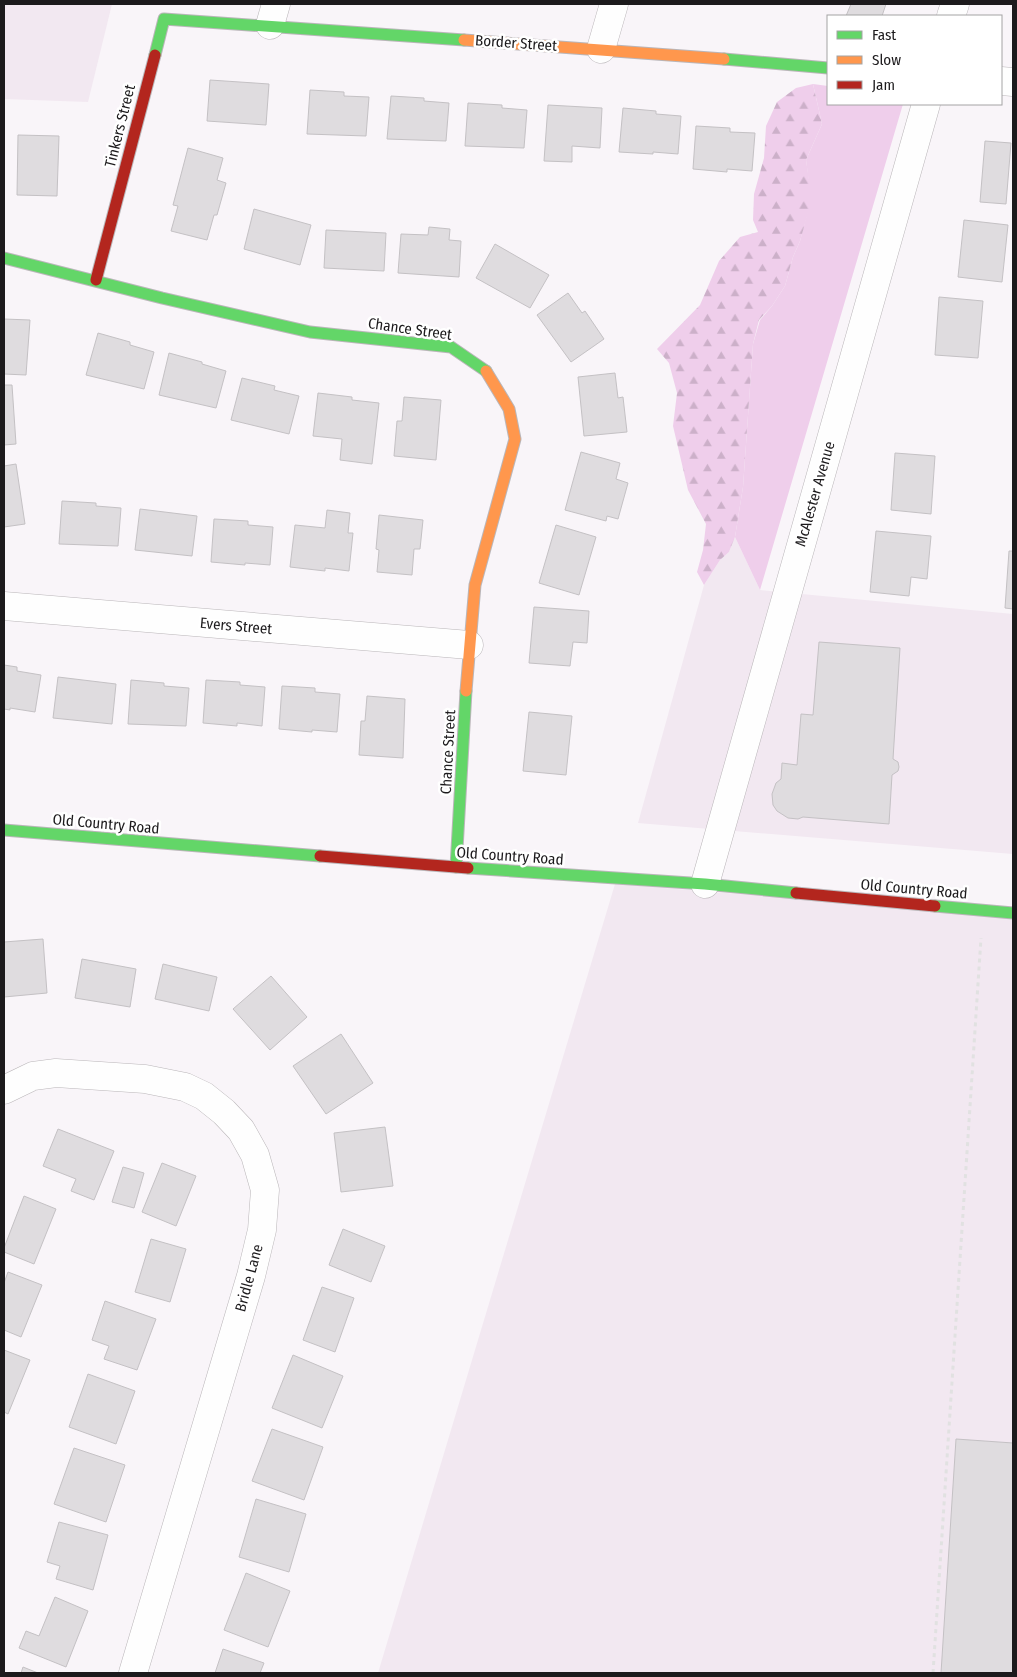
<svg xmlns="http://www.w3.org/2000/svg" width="1017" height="1677" font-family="'Fira Sans Condensed',sans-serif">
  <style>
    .built { fill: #f2e8f1 }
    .grass { fill: #efceeb }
    .forest { fill: url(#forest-firs) }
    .building { fill: #dfdcdf; stroke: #c4c1c4 }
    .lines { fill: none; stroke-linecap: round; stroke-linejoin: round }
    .street-casing { stroke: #bab6b9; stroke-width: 29 }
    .fast-casing { stroke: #bab6b9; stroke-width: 13 }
    .slow-casing { stroke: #bab6b9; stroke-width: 13 }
    .jam-casing { stroke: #bab6b9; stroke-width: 13 }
    .path { stroke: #e1e1e1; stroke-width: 3; stroke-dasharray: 4 4; stroke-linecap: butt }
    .street { stroke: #fefefe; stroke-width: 28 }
    .fast { stroke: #63d668; stroke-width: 11 }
    .slow { stroke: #ff974d; stroke-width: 11 }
    .jam { stroke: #b3261e; stroke-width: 11 }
    .labels { text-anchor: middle; stroke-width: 5; stroke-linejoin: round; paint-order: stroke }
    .street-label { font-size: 15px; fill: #1c1a1c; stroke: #fff }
  </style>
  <defs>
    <pattern id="forest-firs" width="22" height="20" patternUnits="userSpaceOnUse" patternTransform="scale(1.25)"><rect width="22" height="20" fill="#efceeb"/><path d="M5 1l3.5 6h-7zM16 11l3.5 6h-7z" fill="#ccb0c9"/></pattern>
  </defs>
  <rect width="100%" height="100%" fill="#f9f5f9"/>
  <g class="built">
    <path d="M4,4H112L88,102L4,99Z"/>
    <path d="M735,537L760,590L1013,614V854L638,823L704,585L720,560L729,552Z"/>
    <path d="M615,884L1013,916V1673H378Z"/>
  </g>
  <path class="grass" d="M813,84L828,86V104H903L760,590L735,537L743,487L753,344L760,320L772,306L785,286L793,257L800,241L811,199L806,160L822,124Z"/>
  <path class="forest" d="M813,84L822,124L806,160L812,199L800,241L793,257L785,286L772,306L759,320L753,344L743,487L735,537L729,552L720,560L704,585L697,572L703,550L706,524L688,490L673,426L677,393L669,363L657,349L700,305L719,261L740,237L758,232L753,220L754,194L764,158L766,126L777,102L796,88Z"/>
  <g class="building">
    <path d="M851,4H886L882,16H846Z"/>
    <path d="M210,80L269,84L266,125L207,121Z"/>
    <path d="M310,90L344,92V96L369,97L366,136L307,134Z"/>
    <path d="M391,96L424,98V101L449,103L446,141L387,139Z"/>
    <path d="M468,103L502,105V108L527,110L524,148L465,146Z"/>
    <path d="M548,105L602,108L600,148L572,146V162L544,161Z"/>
    <path d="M623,108L656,111V114L681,116L678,154L653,152V154L619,152Z"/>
    <path d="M696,126L730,128V132L755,133L752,171L727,169V172L693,169Z"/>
    <path d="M18,135L59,136L57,196L17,195Z"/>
    <path d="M985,141L1011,143L1006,204L980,202Z"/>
    <path d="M188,148L223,158L217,180L226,183L217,215H214L207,240L171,231L178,206L173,205Z"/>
    <path d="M254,209L311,225L300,265L244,249Z"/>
    <path d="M964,220L1008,225L1002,282L958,277Z"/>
    <path d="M429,227L450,229L449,240L461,241L459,277L398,273L401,234L428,235Z"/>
    <path d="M326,230L386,233L384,271L324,268Z"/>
    <path d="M495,244L549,275L530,308L476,278Z"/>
    <path d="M568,293L582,313L585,311L604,339L571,362L537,315Z"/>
    <path d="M939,297L983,301L978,358L935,355Z"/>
    <path d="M4,319L30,320L26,375L4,374Z"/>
    <path d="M98,333L130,342V345L154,352L144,389L86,375Z"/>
    <path d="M169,353L202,362V364L226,371L216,408L159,395Z"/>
    <path d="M615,373L618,398L623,397L627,432L584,436L578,377Z"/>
    <path d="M242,378L275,386L274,390L299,396L289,434L231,420Z"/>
    <path d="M4,385H12L16,444L4,445Z"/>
    <path d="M318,393L352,397V400L379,403L372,464L340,460L342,439L313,436Z"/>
    <path d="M404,397L441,400L436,460L394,456L397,421H402Z"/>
    <path d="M581,452L620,463L616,479L628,483L618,519L607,516L606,521L565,510Z"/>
    <path d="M895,453L935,456L931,514L891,510Z"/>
    <path d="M16,464L25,524L4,527V466Z"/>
    <path d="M62,501L96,503V506L121,508L118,546L59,544Z"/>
    <path d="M140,509L197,516L192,556L135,550Z"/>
    <path d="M327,510L350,513L348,533H353L349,571L325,568V571L290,567L295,525L325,528Z"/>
    <path d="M379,515L423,520L420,549H414L412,575L377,572L379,550L376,549Z"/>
    <path d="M214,519L248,521V525L273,527L270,565L245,563V565L211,562Z"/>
    <path d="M556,525L596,537L579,595L539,583Z"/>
    <path d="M876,531L931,536L927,579L911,577L909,596L870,592Z"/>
    <path d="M1009,551H1013V609L1005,608Z"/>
    <path d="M534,607L589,611L587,643L573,642L570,666L529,663Z"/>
    <path d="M819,642L900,648L893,759L898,762L899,767L898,771L892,775L889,824L803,817L798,819L788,818L777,811L773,805L772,794L776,783L781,779L782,763L797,765L801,714L813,715Z"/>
    <path d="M4,665L17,667V671L41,675L35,712L10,708V710L4,709Z"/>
    <path d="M58,677L116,684L112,724L53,718Z"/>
    <path d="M131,680L164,683V686L189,688L186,726L128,724Z"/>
    <path d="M206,680L240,682V685L265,687L262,726L237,723V726L203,723Z"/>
    <path d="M282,686L315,688V692L340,694L337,732L312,730V732L279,729Z"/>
    <path d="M367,696L405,699L403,758L359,755L361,721H365Z"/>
    <path d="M529,712L572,716L566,775L523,771Z"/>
    <path d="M43,939L47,993L4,997V942Z"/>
    <path d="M82,959L136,969L130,1007L75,998Z"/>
    <path d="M163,964L217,977L209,1011L155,999Z"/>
    <path d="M271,976L307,1017L270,1050L233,1009Z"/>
    <path d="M341,1034L373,1083L326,1114L293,1066Z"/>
    <path d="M385,1127L393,1186L341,1192L334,1133Z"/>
    <path d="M58,1129L114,1151L94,1200L71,1191L76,1179L43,1166Z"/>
    <path d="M162,1163L196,1176L176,1226L142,1212Z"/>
    <path d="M123,1167L144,1173L134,1208L112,1202Z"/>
    <path d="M24,1196L56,1209L34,1264L4,1252V1248Z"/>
    <path d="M343,1229L385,1246L371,1282L329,1265Z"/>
    <path d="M151,1239L186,1249L170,1302L135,1292Z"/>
    <path d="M8,1272L42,1285L21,1337L4,1330V1283Z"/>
    <path d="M322,1287L354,1298L335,1352L303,1340Z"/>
    <path d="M105,1301L156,1319L137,1370L104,1359L109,1346L92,1340Z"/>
    <path d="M4,1350L30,1360L8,1414L4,1412Z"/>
    <path d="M293,1355L343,1376L322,1428L272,1408Z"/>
    <path d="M88,1374L135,1391L116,1444L69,1427Z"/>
    <path d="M272,1429L323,1447L304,1500L252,1481Z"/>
    <path d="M956,1439L1013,1443V1673H941Z"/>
    <path d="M74,1448L125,1465L106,1522L54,1504Z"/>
    <path d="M256,1499L306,1514L289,1572L239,1557Z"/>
    <path d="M59,1522L108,1535L93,1590L56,1579L60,1566L47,1562Z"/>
    <path d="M246,1573L290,1591L268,1647L224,1630Z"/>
    <path d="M55,1597L88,1611L66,1667L19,1648L26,1631L39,1636Z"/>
    <path d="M223,1649L264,1663L260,1673H215Z"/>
    <path d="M23,1667L38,1673H21Z"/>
  </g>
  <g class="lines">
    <defs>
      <g id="street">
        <path d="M951,16L955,4"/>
        <path d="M270,25L276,4"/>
        <path d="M601,49L614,4"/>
        <path d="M1001,81L1013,82"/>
        <path d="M4,606L469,645"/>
        <path d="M705,884L926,104"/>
        <path d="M4,1090L33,1076L56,1073L145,1079L185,1087L204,1096L224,1112L241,1130L255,1155L265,1190L262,1230L251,1276L133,1673"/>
      </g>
      <g id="fast">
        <path d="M155,55L164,19L464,40"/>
        <path d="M724,59L828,68"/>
        <path d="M4,258L162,298L310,332L451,347L486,371"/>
        <path d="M4,830L320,856"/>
        <path d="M456,867L466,691"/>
        <path d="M468,868L705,884L796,893"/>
        <path d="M935,906L1013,913"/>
      </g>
      <g id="slow">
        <path d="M464,40L724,59"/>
        <path d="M466,691L475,585L515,439L509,409L486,371"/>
      </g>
      <g id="jam">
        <path d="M96,280L155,55"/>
        <path d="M320,856L468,868"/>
        <path d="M796,893L935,906"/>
      </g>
    </defs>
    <use href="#street" class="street-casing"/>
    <use href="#fast" class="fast-casing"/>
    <use href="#slow" class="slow-casing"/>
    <use href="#jam" class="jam-casing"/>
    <path class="path" d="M933,1673L981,938"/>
    <use href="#street" class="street"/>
    <use href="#fast" class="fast"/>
    <use href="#slow" class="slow"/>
    <use href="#jam" class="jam"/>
  </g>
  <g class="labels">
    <g class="street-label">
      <text transform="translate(516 43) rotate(4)" y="5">Border Street</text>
      <text transform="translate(120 126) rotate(-76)" y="5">Tinkers Street</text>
      <text transform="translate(410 329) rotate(8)" y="5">Chance Street</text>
      <text transform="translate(815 494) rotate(-74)" y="5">McAlester Avenue</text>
      <text transform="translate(236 626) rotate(5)" y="5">Evers Street</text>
      <text transform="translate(448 752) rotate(-87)" y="5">Chance Street</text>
      <text transform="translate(106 824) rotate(5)" y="5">Old Country Road</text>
      <text transform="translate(510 856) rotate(4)" y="5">Old Country Road</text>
      <text transform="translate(914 889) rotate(5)" y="5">Old Country Road</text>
      <text transform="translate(249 1278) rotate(-75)" y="5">Bridle Lane</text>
    </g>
  </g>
  <rect width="1017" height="1677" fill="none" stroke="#1c1a1c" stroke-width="10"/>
  <rect x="827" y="15" width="175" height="90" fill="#ffffff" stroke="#a4a3a4"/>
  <rect x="837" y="31" width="25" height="8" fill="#63d668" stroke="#a4a3a4"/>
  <text x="872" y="40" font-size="15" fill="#1c1a1c">Fast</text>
  <rect x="837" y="56" width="25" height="8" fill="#ff974d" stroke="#a4a3a4"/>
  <text x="872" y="65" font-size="15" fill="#1c1a1c">Slow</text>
  <rect x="837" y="81" width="25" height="8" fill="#b3261e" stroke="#a4a3a4"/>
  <text x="872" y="90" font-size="15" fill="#1c1a1c">Jam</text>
</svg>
